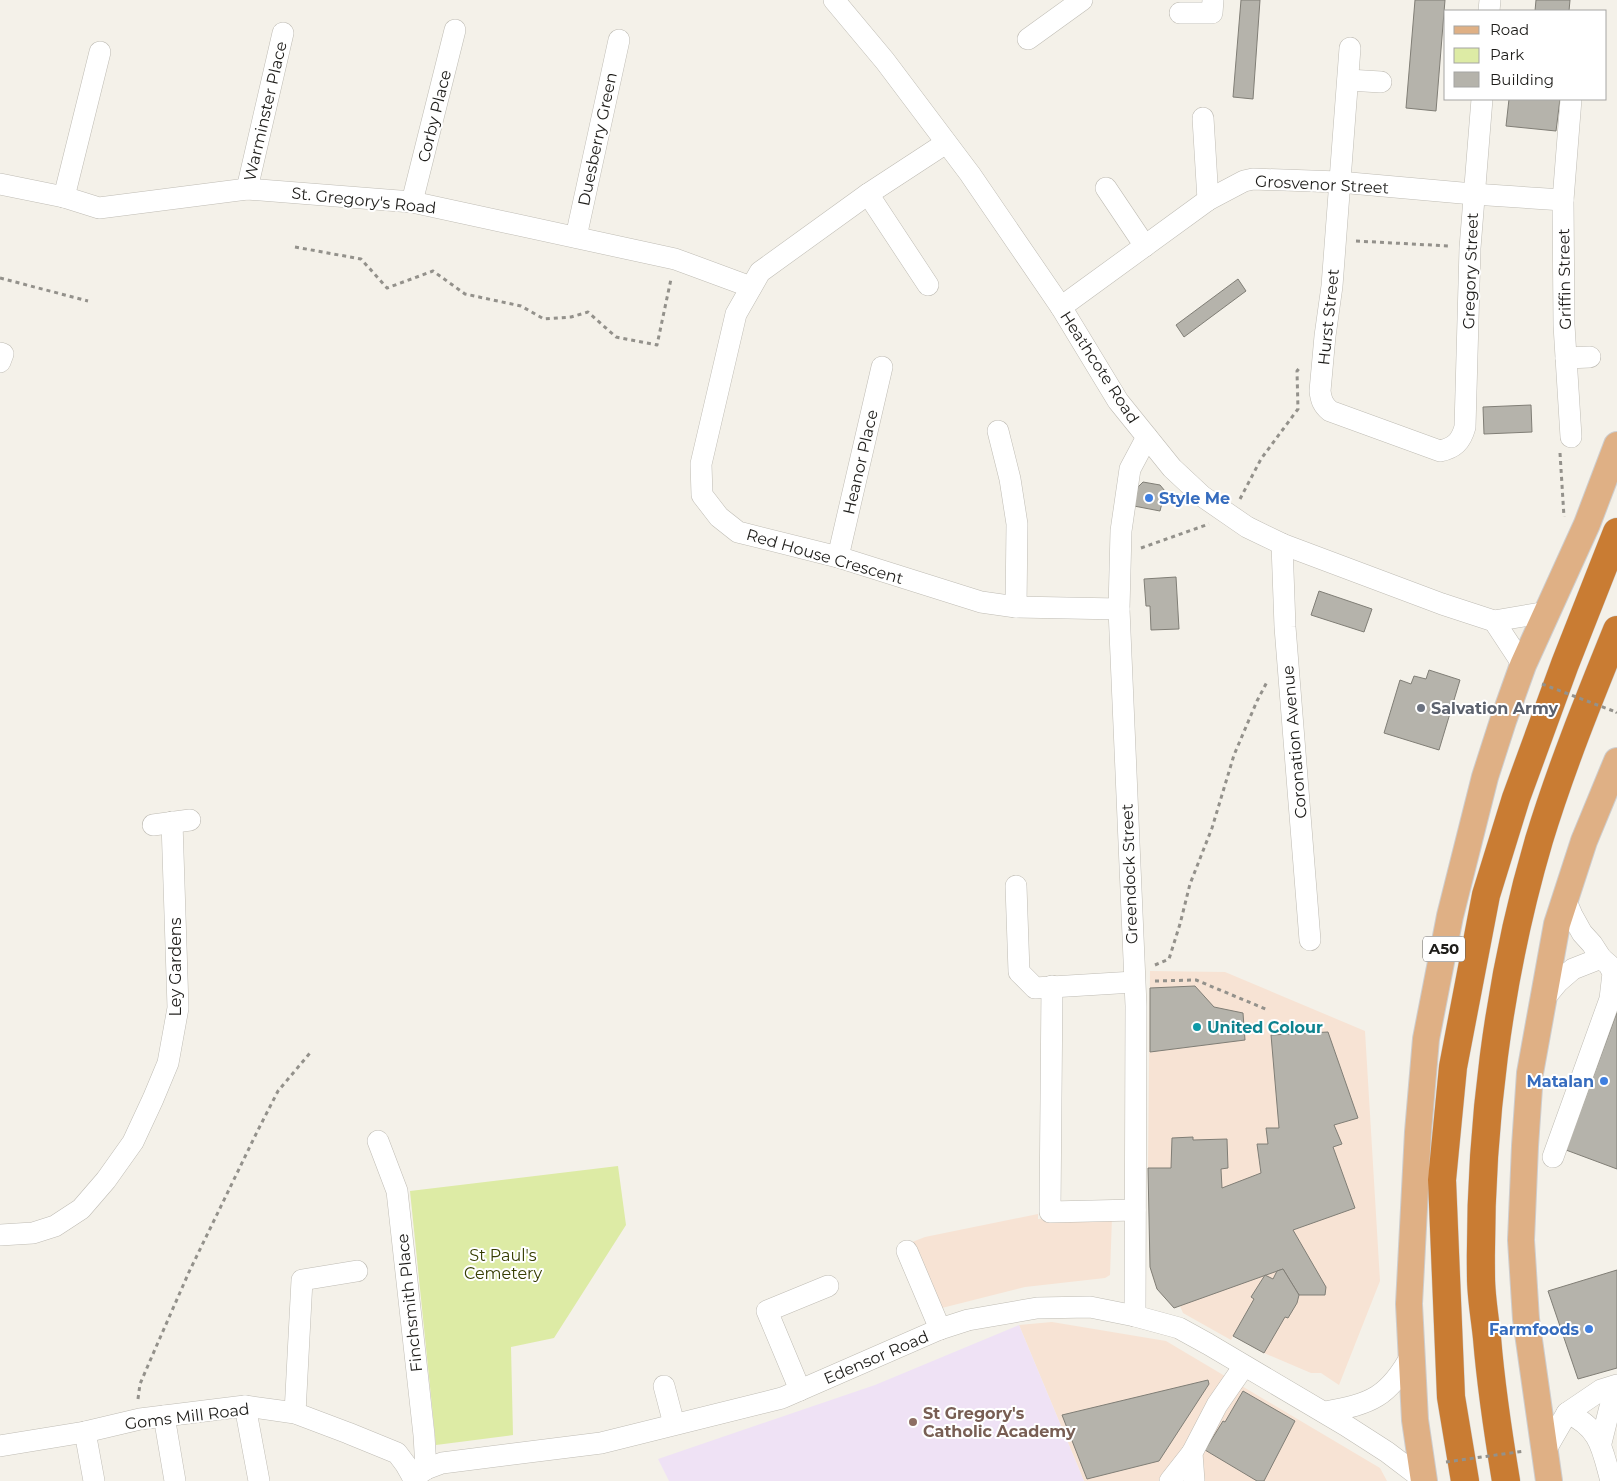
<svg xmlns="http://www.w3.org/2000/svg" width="1617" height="1481" font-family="Montserrat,sans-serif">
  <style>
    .industrial { fill: #f7e3d4 }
    .education { fill: #efe2f5 }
    .green { fill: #ddeba5 }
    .building { fill: #b5b3ab; stroke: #807e76 }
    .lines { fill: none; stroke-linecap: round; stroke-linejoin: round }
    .minor-casing { stroke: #bfbcb4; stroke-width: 22 }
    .major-casing { stroke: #cecdcd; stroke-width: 28 }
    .highway-casing { stroke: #cecdcd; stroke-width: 29 }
    .path { stroke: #93918b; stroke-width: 3; stroke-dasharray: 4 4; stroke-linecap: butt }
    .minor { stroke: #fff; stroke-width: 21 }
    .major { stroke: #dfb085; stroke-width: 26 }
    .highway { stroke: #c97c33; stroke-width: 28 }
    .path-bridge { stroke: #93918b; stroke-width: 3; stroke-dasharray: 4 4; stroke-linecap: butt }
    .shop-dot { fill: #3f7fe0; stroke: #fff; stroke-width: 2 }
    .worship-dot { fill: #6b7280; stroke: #fff; stroke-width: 2 }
    .culture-dot { fill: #0f9aa8; stroke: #fff; stroke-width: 2 }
    .education-dot { fill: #8d6e63; stroke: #fff; stroke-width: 2 }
    .labels { text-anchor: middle; stroke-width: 4; stroke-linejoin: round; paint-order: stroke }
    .shield { fill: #fff; stroke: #62615f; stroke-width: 1 }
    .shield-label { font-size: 15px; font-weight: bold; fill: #1e1d1a }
    .street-label { font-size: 16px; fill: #1e1d1a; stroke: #fff }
    .shop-label { font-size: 16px; font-weight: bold; fill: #366cbe; stroke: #fff; text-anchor: end }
    .worship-label { font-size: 16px; font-weight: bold; fill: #5b616d; stroke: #fff; text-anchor: start }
    .culture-label { font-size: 16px; font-weight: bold; fill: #0d838f; stroke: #fff; text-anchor: start }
    .park-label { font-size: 16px; fill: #363d02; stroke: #fff }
    .education-label { font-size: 16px; font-weight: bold; fill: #785e54; stroke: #fff; text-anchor: start }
  </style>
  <rect width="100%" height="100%" fill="#f4f1e9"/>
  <g class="industrial">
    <path d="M1150,971L1225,972L1365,1031L1380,1281L1339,1385L1321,1373H1311L1264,1353L1233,1336L1231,1340L1183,1313L1180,1306L1174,1308L1157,1289L1150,1267L1148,1168Z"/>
    <path d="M1038,1214V1219L1112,1217L1110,1275L1105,1278L1025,1287L926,1312L897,1248L925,1237Z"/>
    <path d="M1052,1322L1166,1341L1380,1468L1387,1481H1084L1019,1325Z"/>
  </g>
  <path class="education" d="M1019,1325L1084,1481H669L658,1459L875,1385Z"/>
  <path class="green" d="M618,1166L626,1225L554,1338L511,1347L513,1435L436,1445L410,1191Z"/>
  <g class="building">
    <path d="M1241,0H1260L1253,99L1233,97Z"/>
    <path d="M1415,0H1445L1436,111L1406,108Z"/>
    <path d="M1536,0H1570L1569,11H1535Z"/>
    <path d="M1509,99H1560L1556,131L1506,126Z"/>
    <path d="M1238,279L1246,291L1184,337L1176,325Z"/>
    <path d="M1531,405L1532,432L1484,434L1483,407Z"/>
    <path d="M1143,482L1160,485L1165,491L1160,511L1134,506L1138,487Z"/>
    <path d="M1176,577L1179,629L1151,630L1150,606H1146L1144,579Z"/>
    <path d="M1319,591L1372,609L1364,632L1311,615Z"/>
    <path d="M1429,670L1460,680L1439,750L1384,733L1400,680L1411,684L1414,676L1426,679Z"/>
    <path d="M1195,986L1214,1007L1243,1013L1245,1040L1150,1052V988Z"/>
    <path d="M1617,1012V1169L1566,1150Z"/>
    <path d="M1328,1032L1358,1118L1334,1125L1342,1144L1333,1147L1355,1208L1293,1230L1326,1287L1325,1295H1299L1283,1269L1174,1308L1157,1289L1150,1267L1148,1168H1171L1172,1138L1193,1137V1140L1227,1139L1228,1168L1221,1169L1222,1188L1261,1173L1257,1144H1268L1266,1128H1279L1271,1035Z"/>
    <path d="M1283,1269L1299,1295L1297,1303L1288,1318L1285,1317L1264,1353L1233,1336L1254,1299L1251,1297L1265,1275L1273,1279L1277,1271Z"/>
    <path d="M1617,1270V1368L1578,1379L1548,1291Z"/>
    <path d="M1208,1380L1209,1384L1159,1461L1087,1479L1062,1415Z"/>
    <path d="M1243,1391L1295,1421L1264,1481H1257L1205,1450L1223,1421L1225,1422Z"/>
  </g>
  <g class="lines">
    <defs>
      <g id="minor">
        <path d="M834,0L885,61L970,174L1061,307L1118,401L1172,468L1202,496L1247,527L1282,544L1442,604L1494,621L1547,612"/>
        <path d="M1489,11L1490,0"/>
        <path d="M1180,13H1212L1213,0"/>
        <path d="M1028,39L1082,0"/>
        <path d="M1350,48L1332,286L1325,336L1320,391C1321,400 1323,405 1330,411L1440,451C1454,448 1461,442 1465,427L1470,248L1482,99"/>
        <path d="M1348,80L1381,82"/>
        <path d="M1203,118L1208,200"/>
        <path d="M946,143L868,194L760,272L736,314L701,464L702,495L719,517L738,532L838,557L981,602L1016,607L1119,609"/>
        <path d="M0,184L64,197L99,208L247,189L412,202L675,259L751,287"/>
        <path d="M1106,188L1145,246"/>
        <path d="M247,189L283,33"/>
        <path d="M868,194L928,285"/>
        <path d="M64,197L100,52"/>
        <path d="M412,202L455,30"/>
        <path d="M576,237L619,40"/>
        <path d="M1061,307L1208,200L1244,181L1253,179L1339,182L1473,194L1563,200"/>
        <path d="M0,353L3,354L0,362"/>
        <path d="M1566,358L1590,357"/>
        <path d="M998,431L1010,479L1017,524L1016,607"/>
        <path d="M1571,437L1564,325L1563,200L1571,99"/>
        <path d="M1282,544L1285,627L1310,940"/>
        <path d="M838,557L882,367"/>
        <path d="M1494,621L1523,665"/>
        <path d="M153,825L190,820"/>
        <path d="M1016,886L1019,972L1035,988L1134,982"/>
        <path d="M1052,986L1050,1212L1135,1210"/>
        <path d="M1543,1000L1558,982L1573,969L1601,958"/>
        <path d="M378,1141L397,1191L424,1435L426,1469"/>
        <path d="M1553,1157L1610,999L1613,973L1609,965L1601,958L1592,944L1582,933L1572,915L1565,899"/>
        <path d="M0,1235L33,1233L55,1226L81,1209L106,1180L133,1142L153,1099L168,1063L178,1008L172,822"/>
        <path d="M907,1251L940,1329"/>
        <path d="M1135,1316L1136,1006L1119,609L1121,531L1130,469L1147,437"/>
        <path d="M664,1386L674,1424"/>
        <path d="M800,1390L767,1311L828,1286"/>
        <path d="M245,1406L259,1481"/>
        <path d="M1325,1412C1371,1404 1389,1397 1412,1354"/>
        <path d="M295,1413L302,1280L357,1271"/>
        <path d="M1567,1413C1601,1428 1602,1449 1611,1481"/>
        <path d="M164,1416L175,1481"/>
        <path d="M85,1432L94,1481"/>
        <path d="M1601,1443L1610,1407L1617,1393"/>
        <path d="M0,1446L85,1432L140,1419L245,1406L295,1413L348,1433L397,1453L406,1465L415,1481"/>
        <path d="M1545,1451L1567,1413L1601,1390L1617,1385"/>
        <path d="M413,1478L426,1469L442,1463L601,1443L782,1398L940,1329L968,1320L1037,1308L1090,1307L1135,1316L1179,1328L1208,1344L1345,1425L1387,1452L1424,1480"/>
        <path d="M1170,1481L1192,1453"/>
        <path d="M1194,1481L1192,1453L1217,1405L1244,1366"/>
      </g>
      <g id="major">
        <path d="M1424,1481L1415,1420L1409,1304L1418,1132L1426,1039L1450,916L1485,777L1503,721L1523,665L1587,524L1617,445"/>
        <path d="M1549,1481L1526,1319L1521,1240L1525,1146L1530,1073L1557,924L1584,841L1617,761"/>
      </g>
      <g id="highway">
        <path d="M1465,1481L1451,1397L1442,1180L1453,1067L1486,895L1516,798L1565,664L1617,532"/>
        <path d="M1506,1481C1498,1433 1491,1386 1487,1338C1485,1318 1481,1297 1481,1277C1479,1132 1498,979 1539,840C1561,768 1589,699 1617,630"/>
      </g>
    </defs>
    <use href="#minor" class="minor-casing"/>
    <use href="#major" class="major-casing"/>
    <use href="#highway" class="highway-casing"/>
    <g class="path">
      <path d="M1356,241L1449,246"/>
      <path d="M295,247L361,259L387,288L433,271L465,294L521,306L544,319L571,317L588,312L616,337L657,345L671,279"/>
      <path d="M0,278L88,301"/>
      <path d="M1560,453L1564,517"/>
      <path d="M1240,499L1261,459L1298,409L1297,371L1301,366"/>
      <path d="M1141,548L1209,524"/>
      <path d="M1616,712L1617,713"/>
      <path d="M1155,965L1169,959L1180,924L1190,884L1212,828L1234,755L1257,701L1268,680"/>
      <path d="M1155,981L1196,980L1268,1010"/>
      <path d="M138,1399L140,1384L156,1347L189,1272L257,1132L278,1091L310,1053"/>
    </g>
    <use href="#minor" class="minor"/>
    <use href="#major" class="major"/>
    <use href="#highway" class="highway"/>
    <g class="path-bridge">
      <path d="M1542,684L1616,712"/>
      <path d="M1446,1462L1525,1451"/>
    </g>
  </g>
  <g class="shop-dot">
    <circle cx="1149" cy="498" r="5"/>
    <circle cx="1604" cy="1081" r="5"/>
    <circle cx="1589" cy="1329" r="5"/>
  </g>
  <circle class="worship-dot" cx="1421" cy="708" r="5"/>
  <circle class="culture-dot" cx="1197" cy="1027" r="5"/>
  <circle class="education-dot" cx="913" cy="1422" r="5"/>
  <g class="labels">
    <rect class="shield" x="1423" y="936.5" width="42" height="25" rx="4"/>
    <g class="shield-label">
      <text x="1444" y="954">A50</text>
    </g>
    <g class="street-label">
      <text transform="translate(265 111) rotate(-77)" y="6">Warminster Place</text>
      <text transform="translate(434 116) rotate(-76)" y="6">Corby Place</text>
      <text transform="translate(597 139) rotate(-78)" y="6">Duesberry Green</text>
      <text transform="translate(1322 184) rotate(3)" y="6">Grosvenor Street</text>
      <text transform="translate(364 200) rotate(6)" y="6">St. Gregory's Road</text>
      <text transform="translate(1470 271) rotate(-88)" y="6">Gregory Street</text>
      <text transform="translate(1564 279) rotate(-91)" y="6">Griffin Street</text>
      <text transform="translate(1328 317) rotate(-84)" y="6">Hurst Street</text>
      <text transform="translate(1100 367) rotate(57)" y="6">Heathcote Road</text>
      <text transform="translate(860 462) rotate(-77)" y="6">Heanor Place</text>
      <text transform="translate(825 556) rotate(16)" y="6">Red House Crescent</text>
      <text transform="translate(1294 742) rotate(-95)" y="6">Coronation Avenue</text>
      <text transform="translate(1129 874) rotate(-92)" y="6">Greendock Street</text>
      <text transform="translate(175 967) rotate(-90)" y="6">Ley Gardens</text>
      <text transform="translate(409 1303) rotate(-96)" y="6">Finchsmith Place</text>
      <text transform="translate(876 1357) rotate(-23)" y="6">Edensor Road</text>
      <text transform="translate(187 1416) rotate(-7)" y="6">Goms Mill Road</text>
    </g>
    <g class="shop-label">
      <text x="1159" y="504" text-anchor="start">Style Me</text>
      <text x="1594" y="1087">Matalan</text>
      <text x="1579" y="1335">Farmfoods</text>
    </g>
    <g class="worship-label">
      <text x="1431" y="714">Salvation Army</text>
    </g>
    <g class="culture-label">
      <text x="1207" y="1033">United Colour</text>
    </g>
    <g class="park-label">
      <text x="503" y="1261">St Paul's<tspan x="503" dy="18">Cemetery</tspan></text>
    </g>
    <g class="education-label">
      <text x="923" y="1419">St Gregory's<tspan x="923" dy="18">Catholic Academy</tspan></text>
    </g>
  </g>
  <rect x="1444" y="10" width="162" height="90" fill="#ffffff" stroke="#a5a5a3"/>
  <rect x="1454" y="26" width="25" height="8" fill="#dfb085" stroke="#a5a5a3"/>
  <text x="1490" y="35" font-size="15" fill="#1e1d1a">Road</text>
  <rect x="1454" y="48" width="25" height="15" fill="#ddeba5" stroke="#a5a5a3"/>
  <text x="1490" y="60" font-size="15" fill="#1e1d1a">Park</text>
  <rect x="1454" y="72" width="25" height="15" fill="#b5b3ab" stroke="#a5a5a3"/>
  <text x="1490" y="85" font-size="15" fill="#1e1d1a">Building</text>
</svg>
